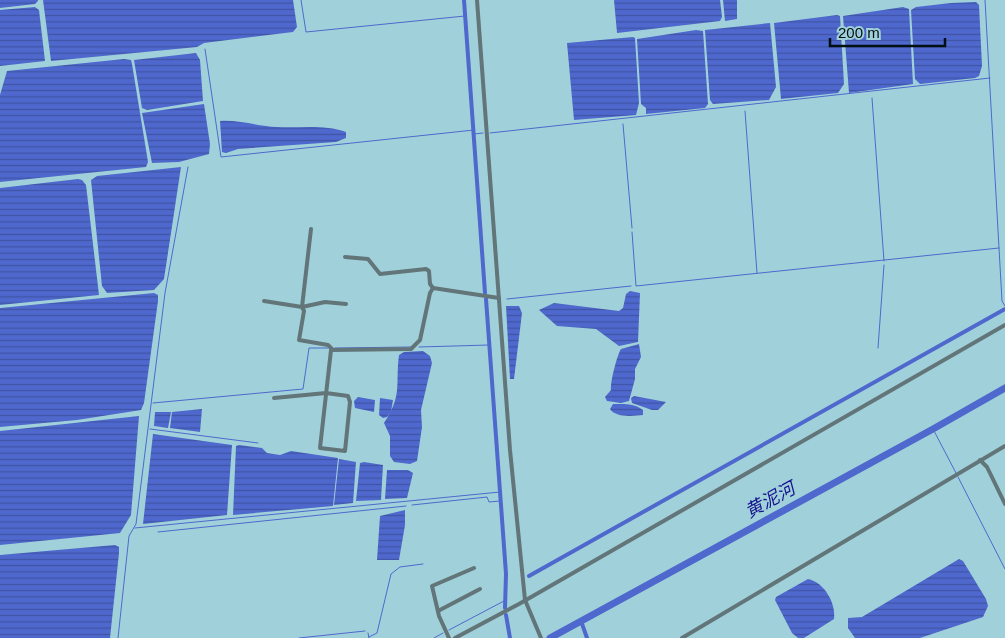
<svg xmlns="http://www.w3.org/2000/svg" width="1005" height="638" font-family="Helvetica,'Noto Sans SC',sans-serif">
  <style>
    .water { fill: url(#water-rules) }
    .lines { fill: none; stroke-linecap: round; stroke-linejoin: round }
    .stream { stroke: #4f68cd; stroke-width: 1 }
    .canal { stroke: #4f68cd; stroke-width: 4 }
    .river { stroke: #4f68cd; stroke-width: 7 }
    .street { stroke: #627579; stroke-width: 4 }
    .labels { text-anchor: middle; stroke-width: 4; stroke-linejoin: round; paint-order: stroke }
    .water-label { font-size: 18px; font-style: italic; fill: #181390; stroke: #a0d1da }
  </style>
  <defs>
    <pattern id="water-rules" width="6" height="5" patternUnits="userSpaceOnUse" patternTransform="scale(1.25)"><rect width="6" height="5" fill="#4f68cd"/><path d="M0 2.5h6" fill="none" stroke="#3f54a5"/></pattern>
  </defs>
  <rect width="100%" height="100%" fill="#a0d1da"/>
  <g class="water">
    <path d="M0,0H38V1L35,4L0,8Z"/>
    <path d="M43,0H293L297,27L293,32L204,43L197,47L51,61Z"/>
    <path d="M614,0H720L722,17L720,21L617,33Z"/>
    <path d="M723,0H737V19L725,21Z"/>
    <path d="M951,3L976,2L979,5L982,66L979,76L975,78L920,84L915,79L911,10L916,7Z"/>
    <path d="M35,7L39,10L45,61L0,66V10Z"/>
    <path d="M903,7L909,9L913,84L849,93L843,16Z"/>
    <path d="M837,15L840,16L844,84L838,93L781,99L774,23Z"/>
    <path d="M770,23L776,87L769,100L713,104L710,100L705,30Z"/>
    <path d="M696,30L703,31L708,104L705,108L646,114V108L641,104L637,39Z"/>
    <path d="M633,37L635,38L639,103L636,115L574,120L567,43Z"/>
    <path d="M196,53L200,60L203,101L147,110L142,108L134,60Z"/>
    <path d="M124,59L131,60L132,64L148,162L146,167L0,182V95L7,71Z"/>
    <path d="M204,104L210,144L209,154L179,162L152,163L142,113Z"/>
    <path d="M220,121C236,120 250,124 266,126C292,130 321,123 346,132V138L336,142L238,149L226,153L222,152Z"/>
    <path d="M181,167L164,279L154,290L107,293L102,286L91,180L97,176Z"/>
    <path d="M78,179L82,180L86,185L99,295L0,305V188Z"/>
    <path d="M630,291L640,293L638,342L619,346L596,329L557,326L539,310L554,303L619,311L623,308L626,294Z"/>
    <path d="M154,293L158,295V301L144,403L141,410L77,420L0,427V308Z"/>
    <path d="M506,306H519L522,313L514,379H510Z"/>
    <path d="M639,344L641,357L635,369V379L629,401L621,403L607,401L605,397L611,390C610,383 617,355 621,349Z"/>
    <path d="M423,351L430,356L432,363L421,410L422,427L417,461L410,464L394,462L390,456V436L384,423C403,394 395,386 399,355L404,352Z"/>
    <path d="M634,396L666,402L658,410H652L632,403L631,398Z"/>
    <path d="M358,397L375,400L374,412L355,408L354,401Z"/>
    <path d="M380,398L393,400L391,412L387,417L383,418L379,415Z"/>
    <path d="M613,404C624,404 634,403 643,410V415C633,416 616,418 610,409Z"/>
    <path d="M202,409L200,432L170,428L172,412Z"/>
    <path d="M155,412H171L168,428L154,426Z"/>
    <path d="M139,416L131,515L120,533L0,545V431Z"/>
    <path d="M153,434L232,445L227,515L143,524Z"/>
    <path d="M239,445L262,448L267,453L280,455L291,451L338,458L333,506L233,515L236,446Z"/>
    <path d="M339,459L356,462L353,503L334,505Z"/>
    <path d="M364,462L383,465L381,500L356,501L360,463Z"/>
    <path d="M387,470H408L413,473L407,498L385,499Z"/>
    <path d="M405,510V525L399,560H377L380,516Z"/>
    <path d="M115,545L119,547V553L110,638H0V555Z"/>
    <path d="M959,559L963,561L986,599L988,606L983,617L920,638H855L848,628V618L862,617Z"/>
    <path d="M808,579C824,582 836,603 834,619L804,638H798L792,633L775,600L776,597Z"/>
  </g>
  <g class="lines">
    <g class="stream">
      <path d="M301,0L306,32L465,16"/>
      <path d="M985,0L1002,301L1005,306"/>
      <path d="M205,49L221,157L474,130"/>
      <path d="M872,98L884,261"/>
      <path d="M745,111L757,273"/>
      <path d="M623,124L632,228"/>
      <path d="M490,133L990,78"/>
      <path d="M474,134L483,133"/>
      <path d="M632,232L636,286L999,248"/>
      <path d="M507,299L631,286"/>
      <path d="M419,347L489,345"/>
      <path d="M335,348L411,347"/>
      <path d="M878,348L884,265"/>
      <path d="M153,403L303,389L309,348H328"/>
      <path d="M150,429L258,443"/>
      <path d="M933,429L956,473"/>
      <path d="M958,477L1005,569"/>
      <path d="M412,505L487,497L489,502L500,501"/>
      <path d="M135,528L500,492"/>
      <path d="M158,532L406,506"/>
      <path d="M449,630L504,601"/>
      <path d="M368,633L369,638"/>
      <path d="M369,637L377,633L391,574L400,567L423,564"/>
      <path d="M118,638L129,536L136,524L165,293L188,167"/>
      <path d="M299,638L365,631"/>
      <path d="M434,638L443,633"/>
    </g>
    <g class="canal">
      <path d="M464,0L485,293"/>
      <path d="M486,299L506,574L505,608"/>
      <path d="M529,576L1005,309"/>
      <path d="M506,615L510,638"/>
      <path d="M581,621L587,638"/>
    </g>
    <path class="river" d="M550,638L933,429L1005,388"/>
    <g class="street">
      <path d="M477,0L510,450L525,600L541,638"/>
      <path d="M311,229L302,307L325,302L346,304"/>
      <path d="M345,257L368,259L380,274L426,269L429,271L430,284L433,288L499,298"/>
      <path d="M264,301L302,307L304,311L299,340L328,345L333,350"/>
      <path d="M274,398L326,393L348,396L350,402L345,451L320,448L331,350L411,349L420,340L430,293L433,288"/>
      <path d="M980,460L987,467L1005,504"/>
      <path d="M438,611L480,589"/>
      <path d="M449,638L439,616L432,586L474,568"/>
      <path d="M455,638L519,604L1005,325"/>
      <path d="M682,638L1005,446"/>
    </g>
  </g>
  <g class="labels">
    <g class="water-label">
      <text transform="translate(770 500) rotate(-29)" y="6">黄泥河</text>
    </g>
  </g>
  <path d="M830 38v8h115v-8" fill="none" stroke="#000f12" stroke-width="2.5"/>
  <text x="838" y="38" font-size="15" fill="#000f12" stroke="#a0d1da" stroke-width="4" paint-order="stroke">200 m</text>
</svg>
